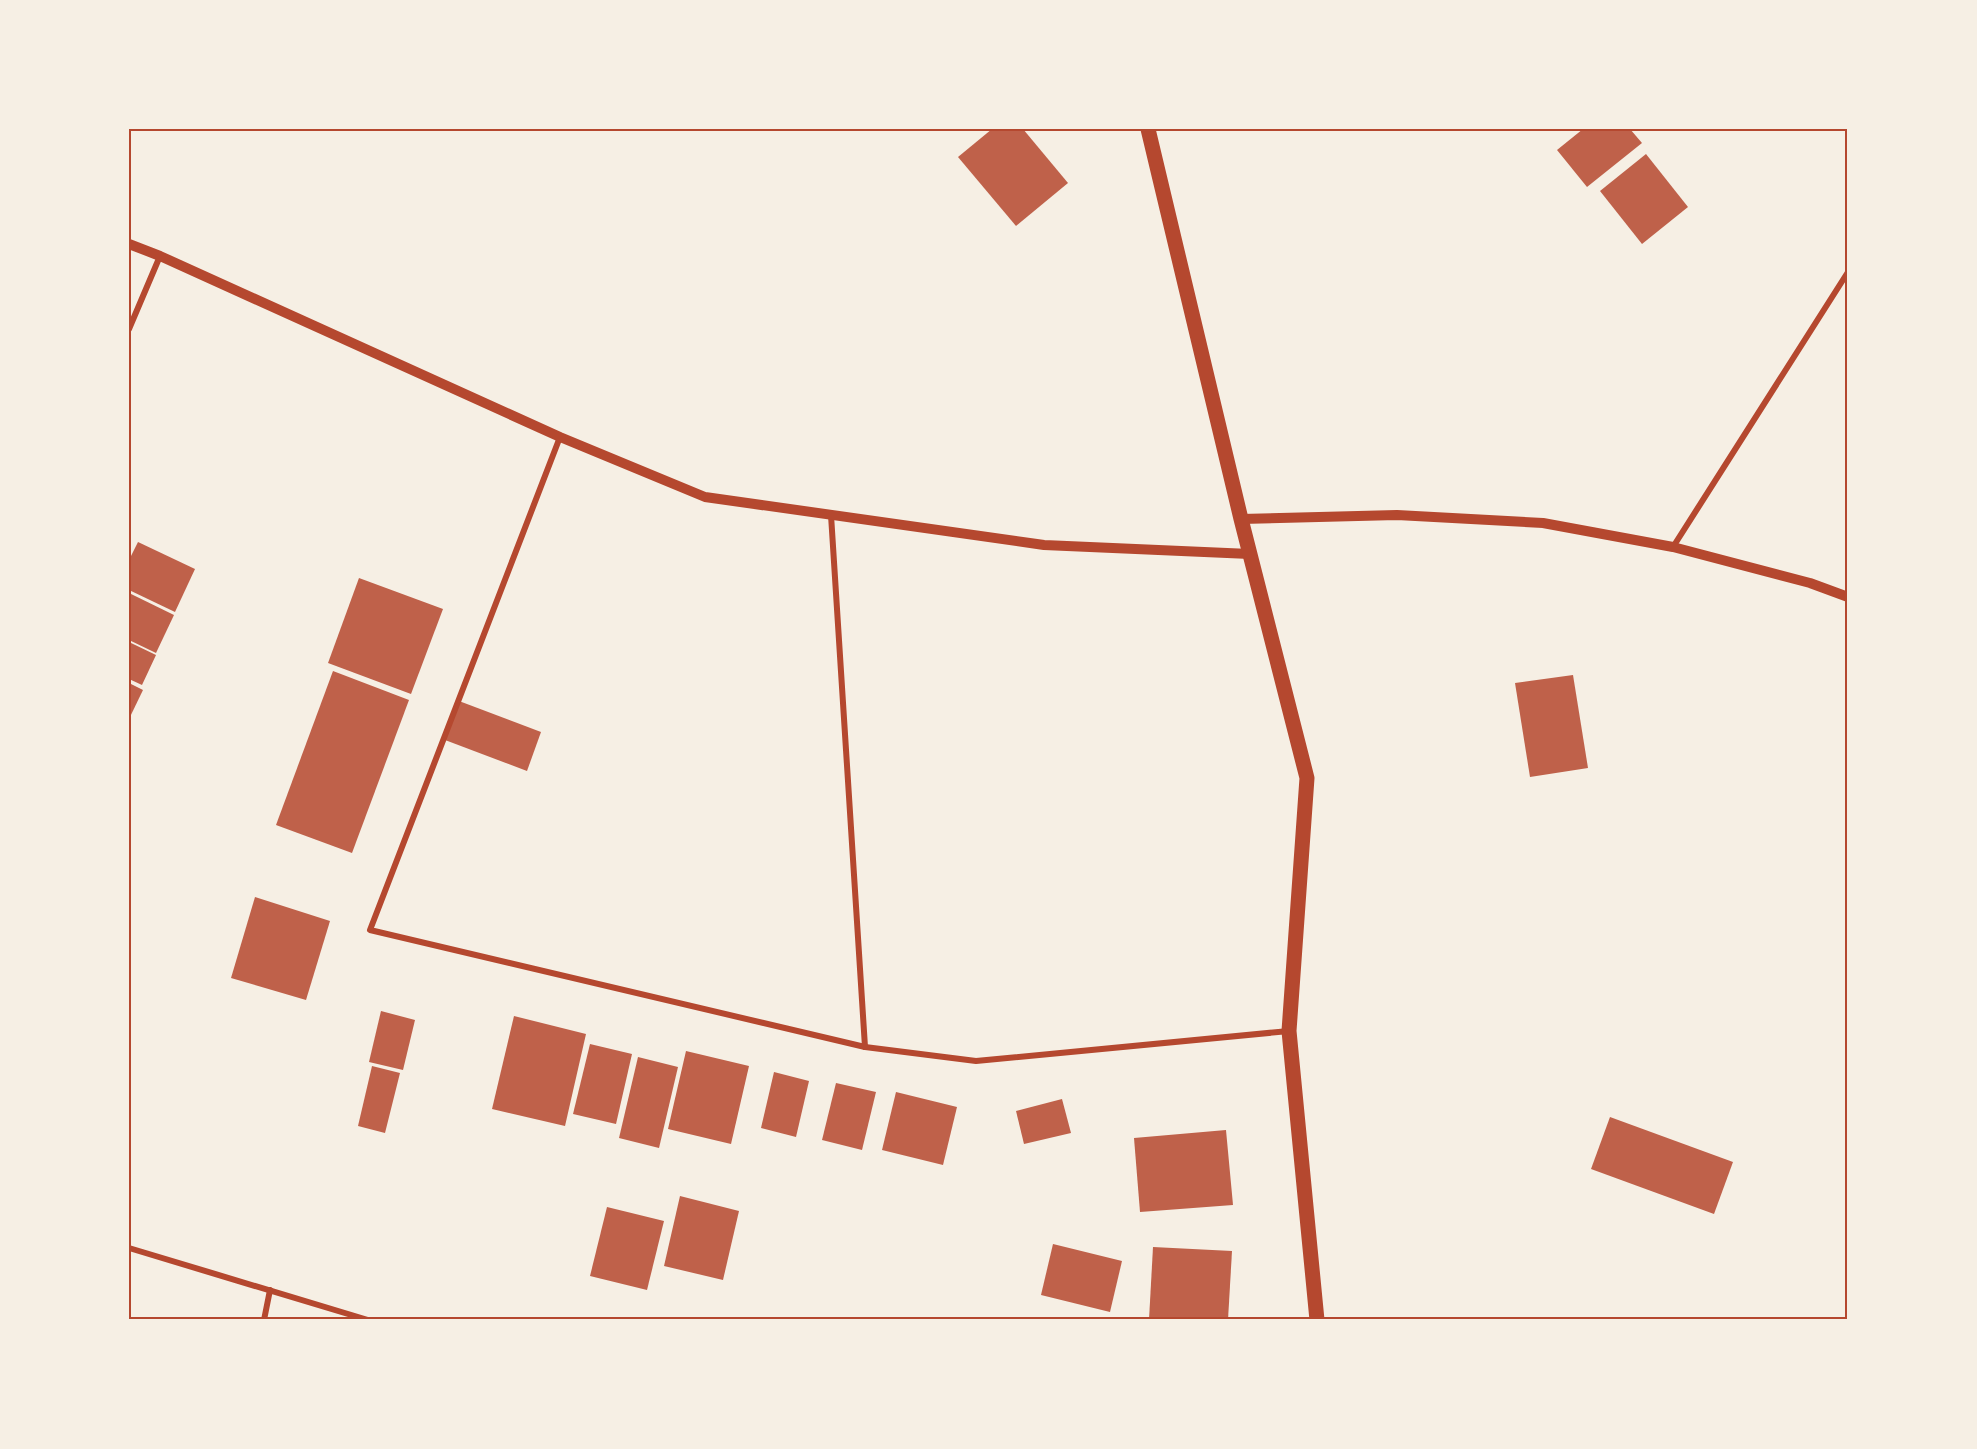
<svg xmlns="http://www.w3.org/2000/svg" width="1977" height="1449" font-family="'Titillium Web',sans-serif">
  <style>
    .building { fill: #bf614a }
    .lines { fill: none; stroke-linecap: round; stroke-linejoin: round }
    .minor { stroke: #b5482f; stroke-width: 6 }
    .tertiary { stroke: #b5482f; stroke-width: 10 }
    .primary { stroke: #b5482f; stroke-width: 15 }
    .neatline { fill: none; stroke: #b5482f; stroke-width: 2 }
  </style>
  <rect width="100%" height="100%" fill="#f6efe4"/>
  <g class="building">
    <path d="M992,129H1023L1068,183L1016,226L958,157Z"/>
    <path d="M1583,129H1630L1642,143L1587,187L1557,150Z"/>
    <path d="M1646,154L1688,207L1642,244L1600,191Z"/>
    <path d="M138,542L195,569L175,612L129,590V560Z"/>
    <path d="M359,578L443,609L411,694L328,663Z"/>
    <path d="M129,593L174,615L156,653L129,640Z"/>
    <path d="M129,642L156,655L142,685L129,679Z"/>
    <path d="M333,671L409,700L352,853L276,825Z"/>
    <path d="M1573,675L1588,768L1530,777L1515,683Z"/>
    <path d="M129,683L143,690L129,719Z"/>
    <path d="M459,701L541,732L527,771L445,740Z"/>
    <path d="M255,897L330,921L306,1000L231,978Z"/>
    <path d="M381,1011L415,1020L403,1070L369,1062Z"/>
    <path d="M514,1016L586,1034L565,1126L492,1109Z"/>
    <path d="M590,1044L632,1054L616,1124L573,1114Z"/>
    <path d="M686,1051L749,1066L731,1144L668,1129Z"/>
    <path d="M638,1057L678,1067L659,1148L619,1138Z"/>
    <path d="M372,1066L400,1073L385,1133L358,1126Z"/>
    <path d="M774,1072L809,1081L796,1137L761,1128Z"/>
    <path d="M836,1083L876,1092L862,1150L822,1140Z"/>
    <path d="M896,1092L957,1107L943,1165L882,1150Z"/>
    <path d="M1062,1099L1071,1133L1024,1144L1016,1111Z"/>
    <path d="M1610,1117L1733,1162L1714,1214L1591,1169Z"/>
    <path d="M1226,1130L1233,1205L1140,1212L1134,1138Z"/>
    <path d="M680,1196L739,1211L723,1280L664,1266Z"/>
    <path d="M607,1207L664,1221L647,1290L590,1276Z"/>
    <path d="M1053,1244L1122,1261L1110,1312L1041,1295Z"/>
    <path d="M1153,1247L1232,1251L1228,1320H1149Z"/>
  </g>
  <g class="lines">
    <g class="minor">
      <path d="M129,329L160,256"/>
      <path d="M560,437L370,930L865,1047L976,1061L1289,1031"/>
      <path d="M831,515L865,1047"/>
      <path d="M1673,547L1848,272"/>
      <path d="M129,1248L368,1320"/>
      <path d="M264,1320L270,1290"/>
    </g>
    <g class="tertiary">
      <path d="M129,244L160,256L560,437L705,497L1044,545L1250,554"/>
      <path d="M1241,519L1397,515L1543,523L1673,547L1810,583L1848,597"/>
    </g>
    <path class="primary" d="M1148,129L1241,519L1307,778L1289,1031L1317,1320"/>
  </g>
  <rect width="1977" height="1449" fill="none" stroke="#f6efe4" stroke-width="261"/>
  <rect x="130" y="130" width="1716" height="1188" class="neatline"/>
</svg>
